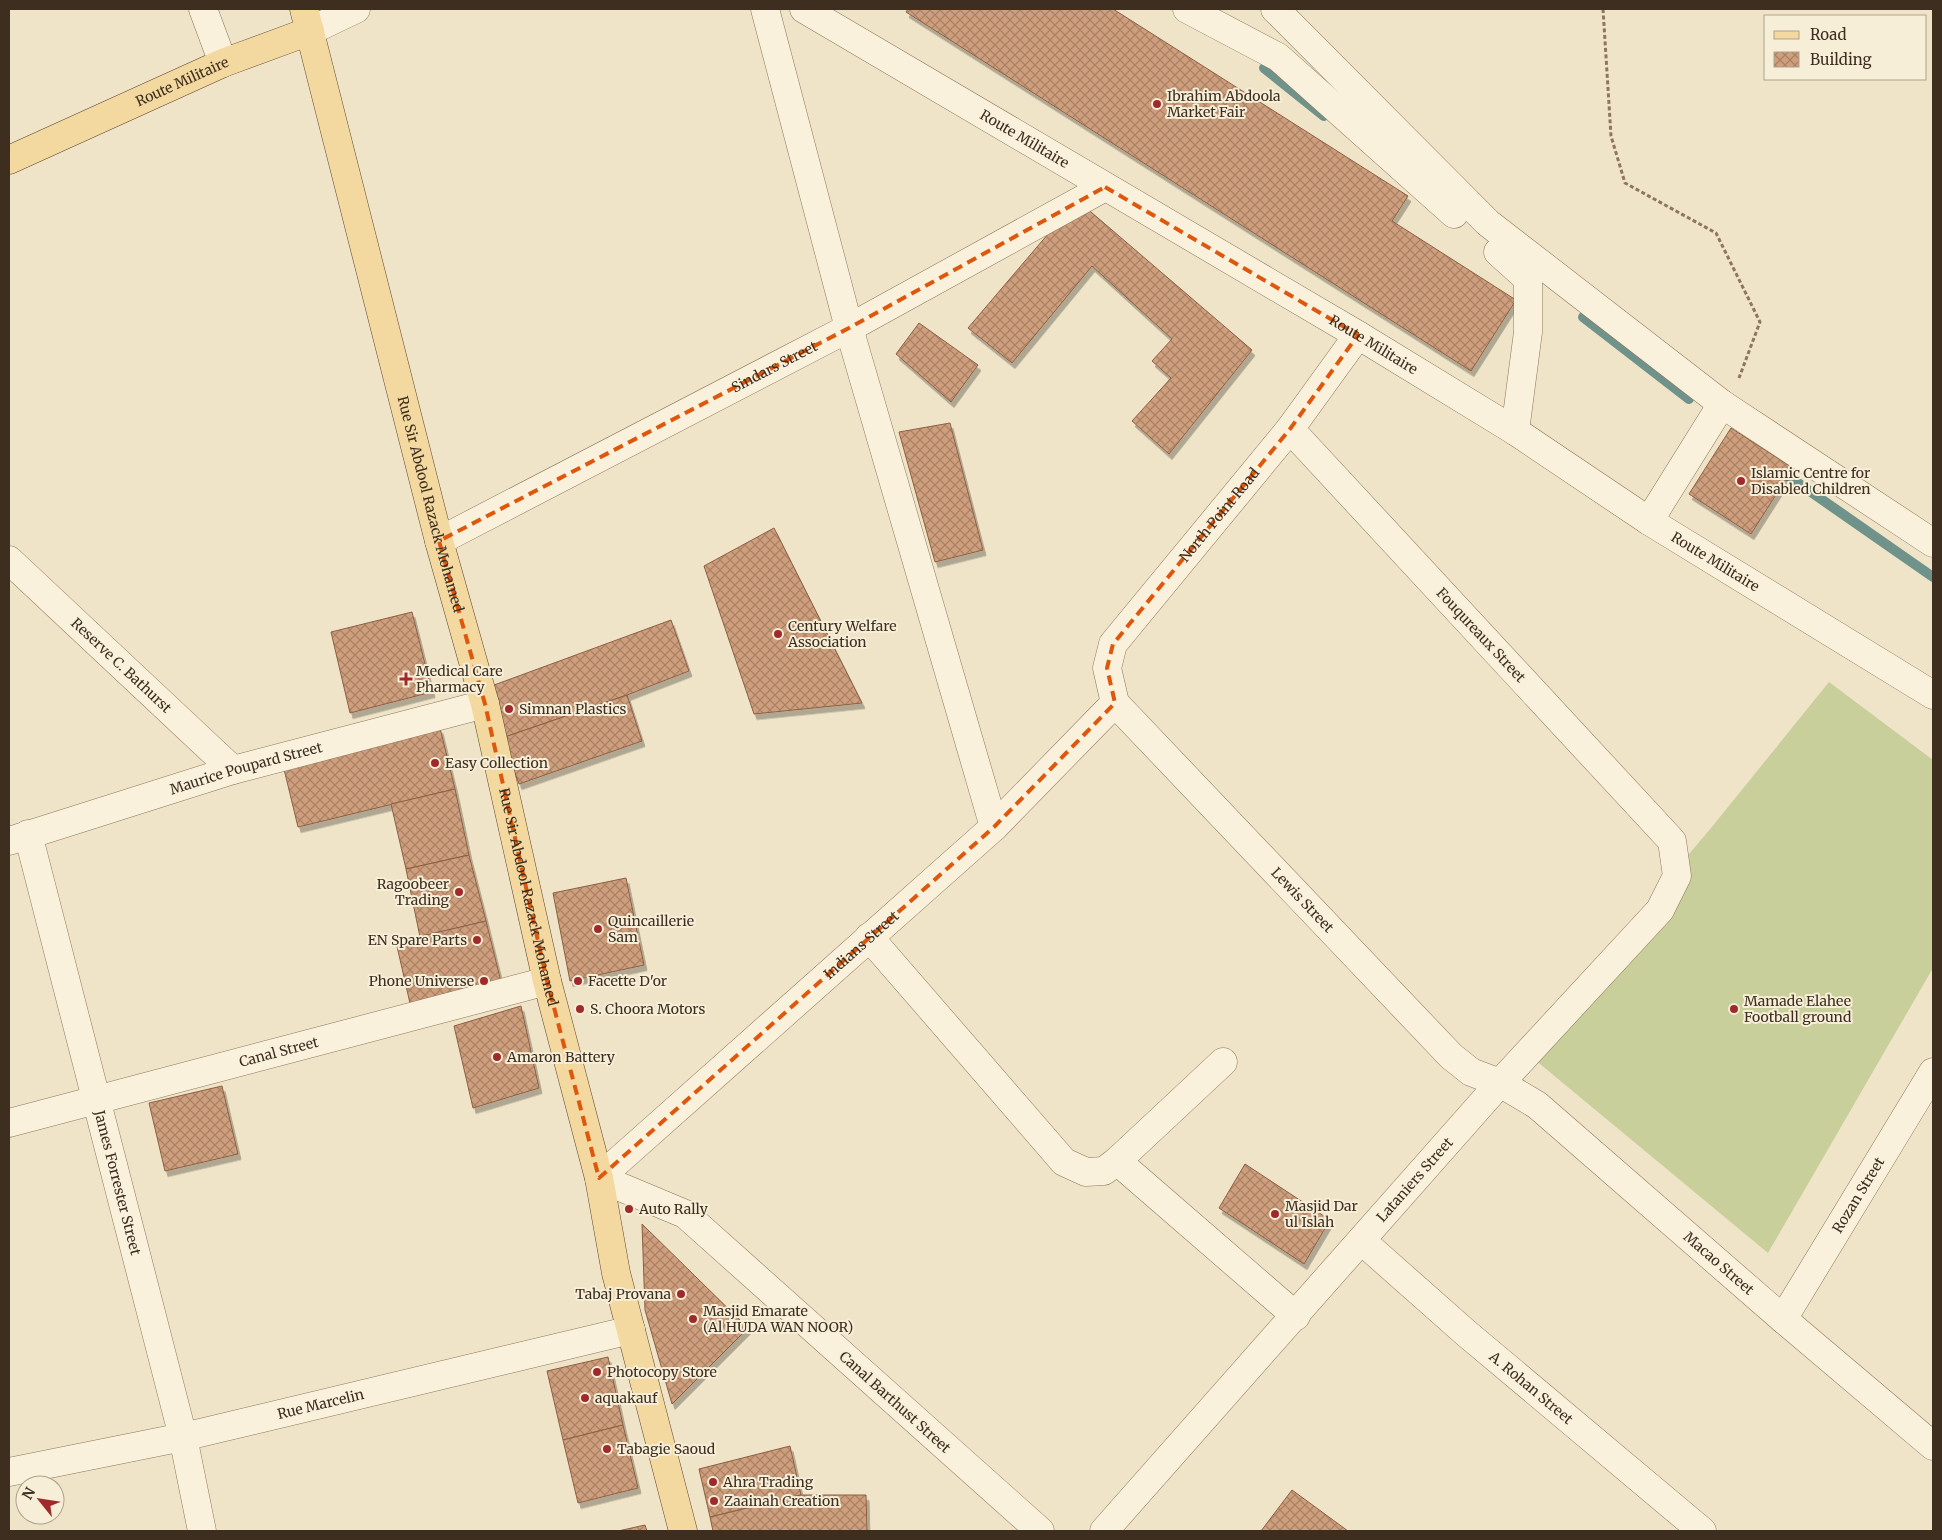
<svg xmlns="http://www.w3.org/2000/svg" width="1942" height="1540" font-family="Merriweather,serif">
  <style>
    .pitch { fill: #c9cf9b }
    .lines { fill: none; stroke-linecap: round; stroke-linejoin: round }
    .stream { stroke: #6f938a; stroke-width: 10 }
    .building { fill: url(#building-cross-hatch); stroke: #8d5f41; filter: url(#shadow) }
    .minor-casing { stroke: #8d765c; stroke-width: 29 }
    .major-casing { stroke: #5b4430; stroke-width: 29 }
    .path { stroke: #8d765c; stroke-width: 3; stroke-dasharray: 4 2.5; stroke-linecap: butt }
    .minor { stroke: #faf1dc; stroke-width: 28 }
    .major { stroke: #f3d9a0; stroke-width: 28 }
    .marked { fill: none; stroke: #df570d; stroke-width: 4; stroke-dasharray: 10 6; stroke-linejoin: round }
    .poi-dot { fill: #9e2a2b; stroke: #f7eed8; stroke-width: 2 }
    .labels { text-anchor: middle; stroke-width: 4; stroke-linejoin: round; paint-order: stroke }
    .street-label { font-size: 14px; fill: #3d2e20; stroke: #f7eed8 }
    .poi-label { font-size: 14px; fill: #3d2e20; stroke: #f7eed8; text-anchor: start }
  </style>
  <defs>
    <pattern id="building-cross-hatch" width="8" height="8" patternUnits="userSpaceOnUse" patternTransform="scale(1.25)"><rect width="8" height="8" fill="#cf9f7d"/><path d="M0 0l8 8M0 8l8-8" fill="none" stroke="#a98266"/></pattern>
    <filter id="shadow"><feDropShadow dx="3" dy="5.5" stdDeviation="0" flood-color="#0004"/></filter>
  </defs>
  <rect width="100%" height="100%" fill="#f0e4c8"/>
  <path class="pitch" d="M1829,682L1933,760V968L1768,1253L1523,1050L1711,828Z"/>
  <g class="lines">
    <g class="stream">
      <path d="M1264,68L1324,116"/>
      <path d="M1583,317L1689,399"/>
      <path d="M1778,469L1933,577"/>
    </g>
  </g>
  <g class="building">
    <path d="M908,9H1113L1408,196L1392,221L1516,300L1471,371L906,12Z"/>
    <path d="M1077,200L1252,350L1169,454L1132,421L1171,378L1152,361L1172,339L1092,266L1012,363L968,328Z"/>
    <path d="M919,323L978,365L951,402L896,354Z"/>
    <path d="M950,423L983,550L935,562L899,432Z"/>
    <path d="M1731,428L1793,468L1751,534L1689,494Z"/>
    <path d="M774,528L862,703L754,714L704,566Z"/>
    <path d="M412,612L432,692L350,713L331,632Z"/>
    <path d="M671,620L689,671L627,695L502,738L486,688Z"/>
    <path d="M627,695L642,741L519,784L502,738Z"/>
    <path d="M440,728L455,789L298,827L283,765Z"/>
    <path d="M455,789L469,855L406,869L391,804Z"/>
    <path d="M469,855L486,921L420,937L406,869Z"/>
    <path d="M626,878L644,965L570,981L553,893Z"/>
    <path d="M486,921L503,990L412,1012L396,942Z"/>
    <path d="M521,1006L539,1088L473,1108L454,1026Z"/>
    <path d="M222,1086L238,1154L165,1171L149,1103Z"/>
    <path d="M1245,1164L1330,1220L1304,1264L1219,1208Z"/>
    <path d="M642,1224L748,1328L672,1404L645,1310Z"/>
    <path d="M608,1357L623,1425L563,1440L547,1371Z"/>
    <path d="M623,1425L638,1488L578,1503L563,1440Z"/>
    <path d="M790,1446L801,1495L710,1517L699,1469Z"/>
    <path d="M1292,1490L1348,1531H1261Z"/>
    <path d="M801,1495H866L867,1531H713L710,1517Z"/>
    <path d="M645,1525L647,1531H618Z"/>
  </g>
  <g class="lines">
    <defs>
      <g id="minor">
        <path d="M203,9L223,63"/>
        <path d="M765,9L849,328L994,827"/>
        <path id="s1" d="M804,9L1358,335L1515,431L1649,521L1933,695"/>
        <path d="M1187,9L1278,57L1454,214"/>
        <path d="M1275,9L1488,223L1722,404L1933,543"/>
        <path d="M310,31L356,9"/>
        <path d="M1498,252L1528,279V332L1515,431"/>
        <path d="M1649,521L1722,404"/>
        <path id="s2" d="M439,541L849,328L1105,187"/>
        <path id="s3" d="M9,560L233,770"/>
        <path id="s4" d="M1115,703L1451,1056L1471,1072L1500,1083L1537,1105L1783,1319L1933,1446"/>
        <path id="s5" d="M1115,703L1107,668L1113,644L1290,429L1358,335"/>
        <path id="s6" d="M28,834L183,1437L202,1531"/>
        <path id="s7" d="M9,841L233,770L485,704"/>
        <path d="M869,937L1064,1162L1086,1172L1104,1171L1117,1161L1296,1316"/>
        <path id="s8" d="M9,1123L547,981"/>
        <path d="M1117,1161L1223,1062"/>
        <path id="s9" d="M1362,1241L1466,1333L1702,1531"/>
        <path id="s10" d="M1783,1319L1933,1072"/>
        <path id="s11" d="M9,1472L183,1437L631,1330"/>
        <path id="s12" d="M1040,1531L685,1214L599,1178L994,827L1115,703"/>
        <path id="s13" d="M1104,1531L1500,1083L1660,910L1677,876L1672,841L1290,429"/>
      </g>
      <g id="major">
        <path id="s14" d="M304,9L439,541L485,704L547,981L599,1178L616,1273L683,1531"/>
        <path id="s15" d="M9,160L223,63L310,31"/>
      </g>
    </defs>
    <use href="#minor" class="minor-casing"/>
    <use href="#major" class="major-casing"/>
    <path class="path" d="M1603,9L1611,136L1625,183L1716,233L1760,322L1739,378"/>
    <use href="#minor" class="minor"/>
    <use href="#major" class="major"/>
  </g>
  <path class="marked" d="M1105,187L1358,335L1290,429L1113,644L1107,668L1115,703L994,827L599,1178L547,981L485,704L439,541L849,328Z"/>
  <g class="poi-dot">
    <circle cx="1157" cy="104" r="5"/>
    <circle cx="1741" cy="481" r="5"/>
    <circle cx="778" cy="634" r="5"/>
    <path d="M403.5 671.5h5v5h5v5h-5v5h-5v-5h-5v-5h5z"/>
    <circle cx="509" cy="709" r="5"/>
    <circle cx="435" cy="763" r="5"/>
    <circle cx="459" cy="892" r="5"/>
    <circle cx="598" cy="929" r="5"/>
    <circle cx="477" cy="940" r="5"/>
    <circle cx="484" cy="981" r="5"/>
    <circle cx="578" cy="981" r="5"/>
    <circle cx="580" cy="1009" r="5"/>
    <circle cx="1734" cy="1009" r="5"/>
    <circle cx="497" cy="1057" r="5"/>
    <circle cx="629" cy="1209" r="5"/>
    <circle cx="1275" cy="1214" r="5"/>
    <circle cx="681" cy="1294" r="5"/>
    <circle cx="693" cy="1319" r="5"/>
    <circle cx="597" cy="1372" r="5"/>
    <circle cx="585" cy="1398" r="5"/>
    <circle cx="607" cy="1449" r="5"/>
    <circle cx="713" cy="1482" r="5"/>
    <circle cx="714" cy="1501" r="5"/>
  </g>
  <g class="labels">
    <g class="street-label">
      <text dy="5" stroke="none"><textPath href="#s15" startOffset="190">Route Militaire</textPath></text>
      <text dy="5" stroke="none"><textPath href="#s1" startOffset="256">Route Militaire</textPath></text>
      <text dy="5" stroke="none"><textPath href="#s1" startOffset="661">Route Militaire</textPath></text>
      <text dy="5" stroke="none"><textPath href="#s2" startOffset="378">Sindars Street</textPath></text>
      <text dy="5" stroke="none"><textPath href="#s14" startOffset="511">Rue Sir Abdool Razack Mohamed</textPath></text>
      <text dy="5" stroke="none"><textPath href="#s5" startOffset="228">North Point Road</textPath></text>
      <text dy="5" stroke="none"><textPath href="#s1" startOffset="1066">Route Militaire</textPath></text>
      <text transform="translate(1481 635) rotate(47)" y="5">Fouqureaux Street</text>
      <text dy="5" stroke="none"><textPath href="#s3" startOffset="154">Reserve C. Bathurst</textPath></text>
      <text dy="5" stroke="none"><textPath href="#s7" startOffset="248">Maurice Poupard Street</textPath></text>
      <text dy="5" stroke="none"><textPath href="#s14" startOffset="916">Rue Sir Abdool Razack Mohamed</textPath></text>
      <text dy="5" stroke="none"><textPath href="#s4" startOffset="272">Lewis Street</textPath></text>
      <text dy="5" stroke="none"><textPath href="#s12" startOffset="920">Indians Street</textPath></text>
      <text dy="5" stroke="none"><textPath href="#s8" startOffset="279">Canal Street</textPath></text>
      <text dy="5" stroke="none"><textPath href="#s13" startOffset="469">Lataniers Street</textPath></text>
      <text dy="5" stroke="none"><textPath href="#s6" startOffset="360">James Forrester Street</textPath></text>
      <text dy="5" stroke="none"><textPath href="#s10" startOffset="145">Rozan Street</textPath></text>
      <text dy="5" stroke="none"><textPath href="#s4" startOffset="828">Macao Street</textPath></text>
      <text dy="5" stroke="none"><textPath href="#s9" startOffset="224">A. Rohan Street</textPath></text>
      <text transform="translate(895 1402) rotate(42)" y="5">Canal Barthust Street</text>
      <text dy="5" stroke="none"><textPath href="#s11" startOffset="319">Rue Marcelin</textPath></text>
    </g>
    <g class="poi-label">
      <text x="1167" y="101">Ibrahim Abdoola<tspan x="1167" dy="16">Market Fair</tspan></text>
      <text x="1751" y="478">Islamic Centre for<tspan x="1751" dy="16">Disabled Children</tspan></text>
      <text x="788" y="631">Century Welfare<tspan x="788" dy="16">Association</tspan></text>
      <text x="416" y="676">Medical Care<tspan x="416" dy="16">Pharmacy</tspan></text>
      <text x="519" y="714">Simnan Plastics</text>
      <text x="445" y="768">Easy Collection</text>
      <text x="449" y="889" text-anchor="end">Ragoobeer<tspan x="449" dy="16">Trading</tspan></text>
      <text x="608" y="926">Quincaillerie<tspan x="608" dy="16">Sam</tspan></text>
      <text x="467" y="945" text-anchor="end">EN Spare Parts</text>
      <text x="474" y="986" text-anchor="end">Phone Universe</text>
      <text x="588" y="986">Facette D'or</text>
      <text x="1744" y="1006">Mamade Elahee<tspan x="1744" dy="16">Football ground</tspan></text>
      <text x="590" y="1014">S. Choora Motors</text>
      <text x="507" y="1062">Amaron Battery</text>
      <text x="1285" y="1211">Masjid Dar<tspan x="1285" dy="16">ul Islah</tspan></text>
      <text x="639" y="1214">Auto Rally</text>
      <text x="671" y="1299" text-anchor="end">Tabaj Provana</text>
      <text x="703" y="1316">Masjid Emarate<tspan x="703" dy="16">(Al HUDA WAN NOOR)</tspan></text>
      <text x="607" y="1377">Photocopy Store</text>
      <text x="595" y="1403">aquakauf</text>
      <text x="617" y="1454">Tabagie Saoud</text>
      <text x="723" y="1487">Ahra Trading</text>
      <text x="724" y="1506">Zaainah Creation</text>
    </g>
  </g>
  <rect width="1942" height="1540" fill="none" stroke="#3d2e20" stroke-width="20"/>
  <rect x="1764" y="15" width="162" height="65" fill="#f7eed8" stroke="#ada18e"/>
  <rect x="1774" y="31" width="25" height="8" fill="#f3d9a0" stroke="#ada18e"/>
  <text x="1810" y="40" font-size="15" fill="#3d2e20">Road</text>
  <rect x="1774" y="52" width="25" height="15" fill="url(#building-cross-hatch)" stroke="#ada18e"/>
  <text x="1810" y="65" font-size="15" fill="#3d2e20">Building</text>
  <g transform="translate(40 1500) rotate(300)"><circle r="24" fill="#f7eed8" stroke="#ada18e"/>
  <path d="M0-4L9 19L0 12L-9 19Z" fill="#9e2a2b"/>
  <text y="-8" font-size="14" font-weight="bold" text-anchor="middle" fill="#3d2e20">N</text>
  </g>
</svg>
